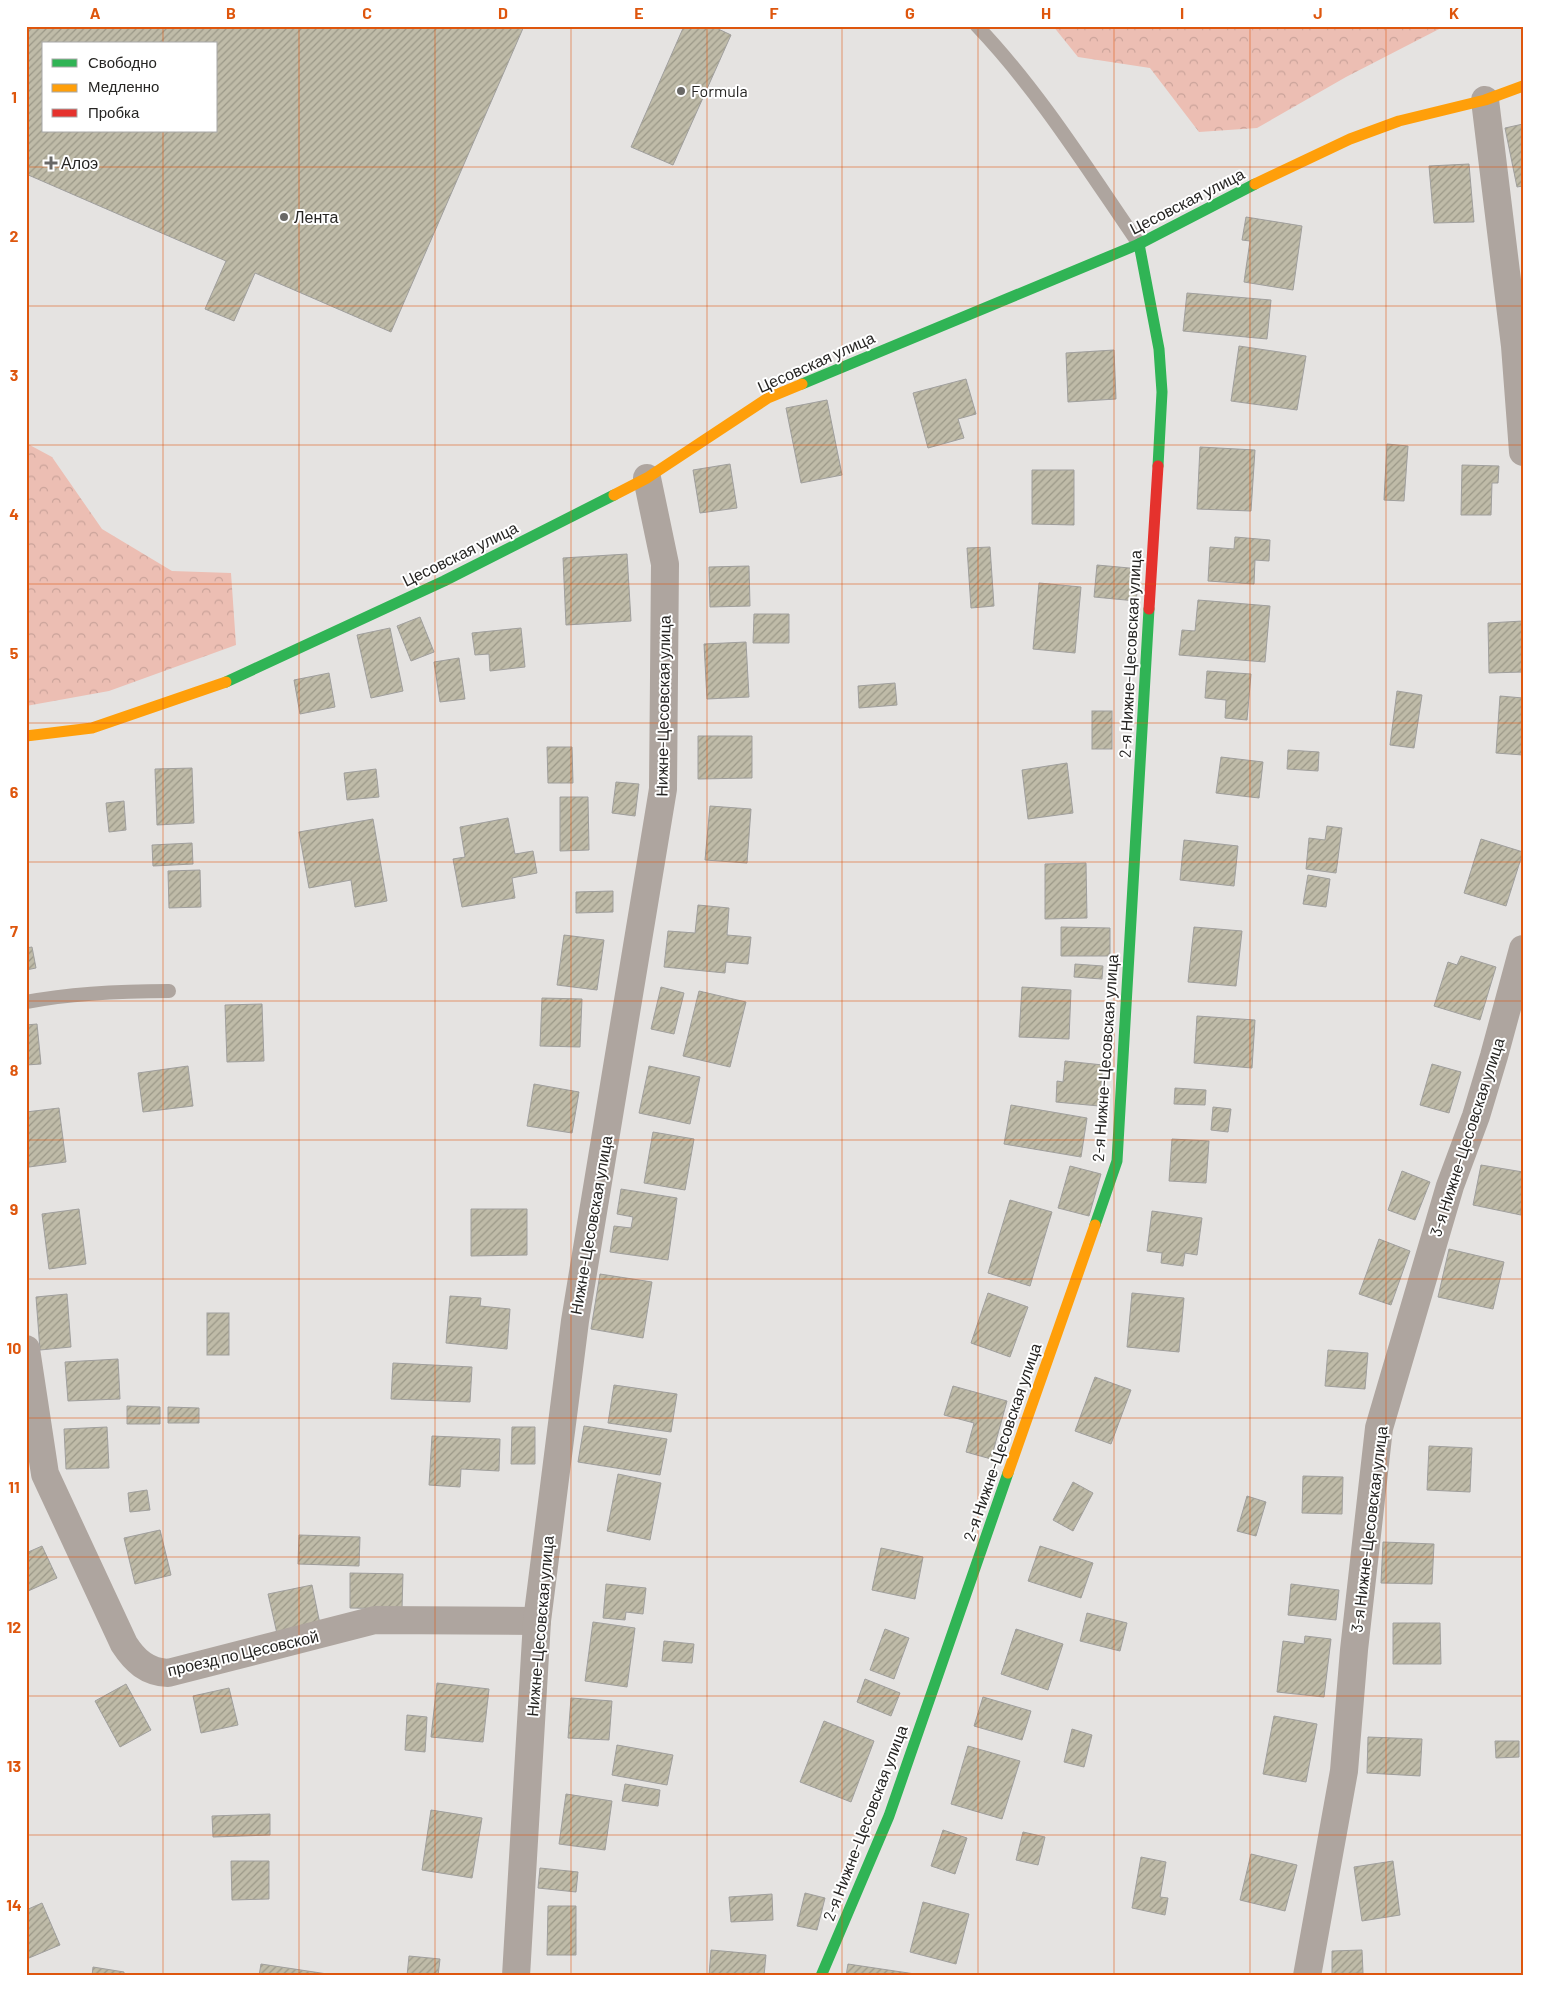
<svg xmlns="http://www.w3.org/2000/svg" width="1549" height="2002" font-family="Barlow,sans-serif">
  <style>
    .forest { fill: url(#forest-crowns) }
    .building { fill: url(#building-hatch); stroke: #a09f9d; fill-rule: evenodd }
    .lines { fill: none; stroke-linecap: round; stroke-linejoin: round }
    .lane { stroke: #aea59f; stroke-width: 14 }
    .street { stroke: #aea59f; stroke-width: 28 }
    .fast { stroke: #30b455; stroke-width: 11 }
    .slow { stroke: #ff9f0a; stroke-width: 11 }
    .jam { stroke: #e5322d; stroke-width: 11 }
    .grid { fill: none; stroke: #de560d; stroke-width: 1; stroke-opacity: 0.55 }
    .poi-dot { fill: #696866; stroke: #fff; stroke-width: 2 }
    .labels { text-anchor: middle; stroke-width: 4; stroke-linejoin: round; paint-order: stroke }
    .poi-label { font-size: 16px; fill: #262523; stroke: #fff; text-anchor: start }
    .street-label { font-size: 16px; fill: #262523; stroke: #fff }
    .neatline { fill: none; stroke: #de560d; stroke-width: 2 }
    .grid-label { font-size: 16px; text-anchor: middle; font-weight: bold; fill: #de560d }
  </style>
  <defs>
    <pattern id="forest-crowns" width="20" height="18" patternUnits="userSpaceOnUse" patternTransform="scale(1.25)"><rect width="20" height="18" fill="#ecbeb3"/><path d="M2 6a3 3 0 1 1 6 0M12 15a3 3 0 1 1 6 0" fill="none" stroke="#caa39a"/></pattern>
    <pattern id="building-hatch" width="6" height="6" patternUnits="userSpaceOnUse" patternTransform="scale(1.25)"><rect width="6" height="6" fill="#bfbba8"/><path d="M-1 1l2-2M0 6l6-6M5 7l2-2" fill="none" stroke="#9b9888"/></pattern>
  </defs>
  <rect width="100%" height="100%" fill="#e5e3e1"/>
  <g class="forest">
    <path d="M1053,26H1445L1346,77L1257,128L1199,132L1150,68L1078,57Z"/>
    <path d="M26,443L52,457L102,529L172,571L231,573L236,645L109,691L26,706Z"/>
  </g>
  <g class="building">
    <path d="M26,26H524L391,332L255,273L234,321L205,309L226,261L26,174ZM44,44H216V131H44Z"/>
    <path d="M684,26H712L731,35L673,165L631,147Z"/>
    <path d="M1523,124V186L1517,187L1505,128Z"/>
    <path d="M1469,164L1474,222L1434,223L1429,166Z"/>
    <path d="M1246,217L1302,226L1293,290L1244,282L1250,241L1242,240Z"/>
    <path d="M1187,293L1271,300L1267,339L1183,331Z"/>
    <path d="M1239,346L1306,356L1297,410L1231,401Z"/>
    <path d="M1114,350L1116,399L1068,402L1066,353Z"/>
    <path d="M966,379L976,414L958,419L964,438L928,448L913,393Z"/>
    <path d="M827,400L842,475L801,483L786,408Z"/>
    <path d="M1387,444L1408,446L1404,501L1384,500Z"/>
    <path d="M1200,447L1255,450L1251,511L1197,509Z"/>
    <path d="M730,464L737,508L700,513L693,470Z"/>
    <path d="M1462,465L1499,466L1498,483H1492L1491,515H1461Z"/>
    <path d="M1032,470H1074V525L1032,524Z"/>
    <path d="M1235,537L1270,540L1269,561L1255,560L1254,584L1208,581L1210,547L1234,549Z"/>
    <path d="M990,547L994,606L971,608L967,548Z"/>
    <path d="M627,554L631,621L566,625L563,558Z"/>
    <path d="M1097,565L1140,569L1136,601L1094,597Z"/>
    <path d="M749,566L750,606L710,607L709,567Z"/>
    <path d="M1039,583L1081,587L1075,653L1033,649Z"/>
    <path d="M1198,600L1270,606L1265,662L1179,655L1182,630L1195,631Z"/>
    <path d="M754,614H789V643H753Z"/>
    <path d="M420,617L434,652L411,661L397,626Z"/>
    <path d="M1523,621V672L1489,673L1488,623Z"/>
    <path d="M390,628L403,691L371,698L357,635Z"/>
    <path d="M521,628L525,667L490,671L489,654L475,655L472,633Z"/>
    <path d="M746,642L749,697L707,699L704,644Z"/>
    <path d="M459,658L465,699L440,702L434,662Z"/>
    <path d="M1207,671L1251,674L1247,720L1225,718L1226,700L1205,698Z"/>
    <path d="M329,673L335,707L300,714L294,680Z"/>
    <path d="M895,683L897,705L859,708L858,686Z"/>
    <path d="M1397,691L1422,695L1414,748L1390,745Z"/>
    <path d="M1500,696L1523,698V755L1496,753Z"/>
    <rect x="1092" y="711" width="20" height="38"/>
    <path d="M698,736H752V778L698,779Z"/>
    <path d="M547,747H572L573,783H548Z"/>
    <path d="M1288,750L1319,752L1318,771L1287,769Z"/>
    <path d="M1221,757L1263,762L1259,798L1216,793Z"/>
    <path d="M1067,763L1073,813L1028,819L1022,770Z"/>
    <path d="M192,768L194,823L157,825L155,769Z"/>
    <path d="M376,769L379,797L347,800L344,773Z"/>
    <path d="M616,782L639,784L635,816L612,813Z"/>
    <path d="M560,797H588L589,850L560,851Z"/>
    <path d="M124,801L126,830L109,832L106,803Z"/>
    <path d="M710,806L751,809L747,863L705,860Z"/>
    <path d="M508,818L515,854L533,851L537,873L512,878L515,898L462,907L453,859L465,857L460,827Z"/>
    <path d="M373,819L387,901L355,907L351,880L309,888L299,832Z"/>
    <path d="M1327,826L1342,828L1336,873L1306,869L1309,838L1325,840Z"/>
    <path d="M1481,839L1523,852L1506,906L1464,893Z"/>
    <path d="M1184,840L1238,846L1234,886L1180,880Z"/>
    <path d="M192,843L193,864L153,866L152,845Z"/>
    <path d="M1086,863L1087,918L1045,919V864Z"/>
    <path d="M200,870L201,907L169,908L168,871Z"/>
    <path d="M1308,875L1330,879L1326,907L1303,904Z"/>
    <path d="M613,891V912L576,913V892Z"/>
    <path d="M698,905L729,908L727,935L751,937L748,964L726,962L725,973L664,967L668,931L695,933Z"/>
    <path d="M1061,927L1110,928V956H1061Z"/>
    <path d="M1194,927L1242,931L1236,986L1188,982Z"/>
    <path d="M564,935L604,940L597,990L557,985Z"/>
    <path d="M32,947L36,968L26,970V948Z"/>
    <path d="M1461,956L1496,967L1480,1020L1434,1006L1448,962L1457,965Z"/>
    <path d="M1075,964L1103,966L1102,979L1074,977Z"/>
    <path d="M661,987L684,993L674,1034L651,1029Z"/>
    <path d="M1022,987L1071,990L1069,1039L1019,1037Z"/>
    <path d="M699,991L746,1002L730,1067L683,1056Z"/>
    <path d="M542,998L582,999L580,1047L540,1046Z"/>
    <path d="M262,1004L264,1061L227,1062L225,1005Z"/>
    <path d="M1197,1016L1255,1020L1252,1068L1194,1063Z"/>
    <path d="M37,1024L41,1064L26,1065V1025Z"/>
    <path d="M1065,1061L1103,1065L1099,1106L1056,1102L1057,1081L1063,1082Z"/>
    <path d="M1432,1064L1461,1072L1449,1113L1420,1105Z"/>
    <path d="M188,1066L193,1106L143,1112L138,1073Z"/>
    <path d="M649,1066L700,1077L690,1124L639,1113Z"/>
    <path d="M534,1084L579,1092L572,1133L527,1126Z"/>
    <path d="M1175,1088L1206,1090L1205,1105L1174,1104Z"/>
    <path d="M1011,1105L1087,1118L1081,1157L1004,1144Z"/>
    <path d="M1213,1107L1231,1109L1228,1132L1211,1130Z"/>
    <path d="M59,1108L66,1162L29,1167L26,1112Z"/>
    <path d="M653,1132L694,1139L685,1190L644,1183Z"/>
    <path d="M1172,1139L1209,1141L1206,1183L1169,1181Z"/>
    <path d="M1481,1165L1523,1172L1521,1215L1473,1205Z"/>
    <path d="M1070,1166L1101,1174L1089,1216L1058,1208Z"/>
    <path d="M1402,1171L1430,1182L1415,1220L1388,1210Z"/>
    <path d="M621,1189L677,1198L668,1260L610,1252L614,1226L631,1228L633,1217L617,1214Z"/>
    <path d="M1010,1200L1052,1212L1030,1286L988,1273Z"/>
    <path d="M79,1209L86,1264L49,1269L42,1214Z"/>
    <path d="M471,1209H527V1255L471,1256Z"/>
    <path d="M1152,1211L1202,1218L1197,1255L1185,1253L1183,1266L1161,1263L1162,1253L1147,1251Z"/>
    <path d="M1379,1239L1410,1251L1391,1305L1359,1294Z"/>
    <path d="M1449,1249L1504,1262L1493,1309L1438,1297Z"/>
    <path d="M600,1274L652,1282L643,1338L591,1329Z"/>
    <path d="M988,1293L1028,1307L1010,1357L971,1343Z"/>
    <path d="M1132,1293L1184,1298L1179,1352L1127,1347Z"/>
    <path d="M67,1294L71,1347L40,1350L36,1297Z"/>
    <path d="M450,1296L481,1298L480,1306L510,1309L507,1349L446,1343Z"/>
    <rect x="207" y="1313" width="22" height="42"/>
    <path d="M1328,1350L1368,1353L1365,1389L1325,1386Z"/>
    <path d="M118,1359L120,1399L68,1401L65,1362Z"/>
    <path d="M393,1363L472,1367L470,1402L391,1399Z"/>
    <path d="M1095,1377L1131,1390L1111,1444L1075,1431Z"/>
    <path d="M614,1385L677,1394L671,1432L608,1423Z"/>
    <path d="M953,1386L1007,1401L991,1459L966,1452L974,1423L944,1415Z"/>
    <path d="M127,1406L160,1407V1424H127Z"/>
    <path d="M168,1407L199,1408V1423H168Z"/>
    <path d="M584,1426L667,1439L660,1475L578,1462Z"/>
    <path d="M107,1427L109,1468L66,1469L64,1429Z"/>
    <path d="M512,1427H535V1464H511Z"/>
    <path d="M432,1436L500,1439L499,1471L461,1469L460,1487L429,1485Z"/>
    <path d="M1429,1446L1472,1448L1470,1492L1427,1490Z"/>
    <path d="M618,1474L661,1483L650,1540L607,1531Z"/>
    <path d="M1303,1476L1343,1477L1342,1514L1302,1513Z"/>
    <path d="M1073,1482L1093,1493L1073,1531L1053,1520Z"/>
    <path d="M147,1490L150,1510L130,1512L128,1493Z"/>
    <path d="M1247,1496L1266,1502L1256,1536L1237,1531Z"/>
    <path d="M160,1530L171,1575L135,1584L124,1538Z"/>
    <path d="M299,1535L360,1537L359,1566L298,1564Z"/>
    <path d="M1383,1542L1434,1544L1432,1584L1381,1583Z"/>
    <path d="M42,1546L57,1578L26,1592V1553Z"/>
    <path d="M1040,1546L1093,1563L1081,1598L1028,1581Z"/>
    <path d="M881,1548L923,1557L915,1599L872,1590Z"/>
    <path d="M350,1573L403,1574L402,1609L350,1608Z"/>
    <path d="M606,1584L646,1588L643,1614L626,1612L625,1620L603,1618Z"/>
    <path d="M1291,1584L1339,1590L1336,1620L1288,1615Z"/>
    <path d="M312,1585L321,1629L278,1638L268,1594Z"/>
    <path d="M1087,1613L1127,1623L1120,1651L1080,1641Z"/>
    <path d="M593,1622L635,1628L627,1687L585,1681Z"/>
    <path d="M1393,1623H1440L1441,1664H1393Z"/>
    <path d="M885,1629L909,1638L894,1679L870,1670Z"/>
    <path d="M1016,1629L1063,1644L1048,1690L1001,1674Z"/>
    <path d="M1305,1636L1331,1639L1324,1697L1277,1692L1283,1641L1304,1644Z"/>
    <path d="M664,1641L694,1644L692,1663L662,1661Z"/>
    <path d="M865,1679L900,1693L891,1716L857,1702Z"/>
    <path d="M437,1683L489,1689L483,1742L431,1737Z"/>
    <path d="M126,1684L151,1730L120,1747L95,1701Z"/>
    <path d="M229,1688L238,1725L201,1733L193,1696Z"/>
    <path d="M983,1697L1031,1711L1022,1740L974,1726Z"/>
    <path d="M571,1698L612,1701L609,1740L568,1738Z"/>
    <path d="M407,1715L427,1717L425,1752L405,1750Z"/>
    <path d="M1274,1716L1317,1724L1306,1782L1263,1774Z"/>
    <path d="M824,1721L874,1741L851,1802L800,1782Z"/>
    <path d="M1072,1729L1092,1735L1084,1767L1064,1762Z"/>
    <path d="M1368,1737L1422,1739L1420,1776L1367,1773Z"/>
    <path d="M1495,1741H1519V1757L1496,1758Z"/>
    <path d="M617,1745L673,1755L667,1785L612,1775Z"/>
    <path d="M968,1746L1020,1761L1002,1819L951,1804Z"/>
    <path d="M625,1784L660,1790L658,1806L622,1801Z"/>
    <path d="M566,1794L612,1801L605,1850L559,1844Z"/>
    <path d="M431,1810L482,1818L472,1878L422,1870Z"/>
    <path d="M270,1814V1835L213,1837L212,1816Z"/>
    <path d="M943,1830L967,1838L955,1874L931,1866Z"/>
    <path d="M1023,1832L1045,1837L1038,1865L1016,1860Z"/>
    <path d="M1251,1854L1297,1865L1285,1911L1240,1900Z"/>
    <path d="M1141,1857L1166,1862L1160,1897L1168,1898L1165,1915L1132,1908Z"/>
    <path d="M231,1861H269V1899L232,1900Z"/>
    <path d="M1393,1861L1400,1915L1362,1921L1354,1867Z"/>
    <path d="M540,1868L578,1872L576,1892L538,1888Z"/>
    <path d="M805,1893L825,1898L817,1930L797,1926Z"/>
    <path d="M772,1894L773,1920L731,1922L729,1897Z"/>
    <path d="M923,1902L969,1914L956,1964L910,1952Z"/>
    <path d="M42,1903L60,1945L29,1958L26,1952V1910Z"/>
    <path d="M548,1906H576V1955H547Z"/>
    <path d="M711,1950L766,1955L764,1976H709Z"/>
    <path d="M1362,1950L1363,1973L1332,1974V1951Z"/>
    <path d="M409,1956L440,1959L438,1976H407Z"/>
    <path d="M261,1964L334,1975V1976H259Z"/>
    <path d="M848,1964L915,1974L914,1976H846Z"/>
    <path d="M93,1967L124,1972V1976H92Z"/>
  </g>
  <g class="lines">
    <g class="lane">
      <path d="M977,26C1039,91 1088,170 1139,244"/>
      <path d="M26,1002C74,993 120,991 169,991"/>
    </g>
    <g class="street">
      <path d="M1485,100L1515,346L1523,452"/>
      <path d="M26,1349L45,1474L124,1644C135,1661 147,1672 168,1673L375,1620L537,1621"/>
      <path d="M516,1976L537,1621L575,1321L663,789L665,564L647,478"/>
      <path d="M1307,1976L1344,1771L1354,1650L1379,1428L1450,1186L1476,1116L1494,1056L1523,949"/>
    </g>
    <g class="fast">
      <path d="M1139,244L1159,349L1162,392L1158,466"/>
      <path d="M802,384L1139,244L1255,184"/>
      <path d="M226,682L444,581L614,495"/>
      <path d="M1095,1225L1117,1161L1149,609"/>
      <path d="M821,1976L889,1816L1008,1473"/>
    </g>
    <g class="slow">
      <path d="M1255,184L1350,139L1399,121L1485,100L1523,86"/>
      <path d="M614,495L647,478L768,398L802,384"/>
      <path d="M26,736L92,728L226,682"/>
      <path d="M1008,1473L1095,1225"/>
    </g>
    <path class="jam" d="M1149,609L1158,466"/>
  </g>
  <path class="grid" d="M163,26V44M299,26V1976M435,26V1976M571,26V1976M707,26V1976M842,26V1976M978,26V1976M1114,26V1976M1250,26V1976M1386,26V1976M163,131V1976M26,167H1523M26,306H1523M26,445H1523M26,584H1523M26,723H1523M26,862H1523M26,1001H1523M26,1140H1523M26,1279H1523M26,1418H1523M26,1557H1523M26,1696H1523M26,1835H1523"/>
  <g class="poi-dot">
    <circle cx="681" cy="91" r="5"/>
    <path d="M48.5 155.5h5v5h5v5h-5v5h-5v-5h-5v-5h5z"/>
    <circle cx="284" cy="217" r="5"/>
  </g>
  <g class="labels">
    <g class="poi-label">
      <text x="691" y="97">Formula</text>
      <text x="61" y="169">Алоэ</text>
      <text x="294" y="223">Лента</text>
    </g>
    <g class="street-label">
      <text transform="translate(1187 201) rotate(-27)" y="6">Цесовская улица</text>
      <text transform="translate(816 362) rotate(-24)" y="6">Цесовская улица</text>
      <text transform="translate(460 554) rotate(-26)" y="6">Цесовская улица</text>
      <text transform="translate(1130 654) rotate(-87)" y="6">2-я Нижне-Цесовская улица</text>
      <text transform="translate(663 706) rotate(-89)" y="6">Нижне-Цесовская улица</text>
      <text transform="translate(1105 1058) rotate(-86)" y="6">2-я Нижне-Цесовская улица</text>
      <text transform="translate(1467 1137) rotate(-72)" y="6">3-я Нижне-Цесовская улица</text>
      <text transform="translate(591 1225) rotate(-80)" y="6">Нижне-Цесовская улица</text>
      <text transform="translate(1002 1442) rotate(-71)" y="6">2-я Нижне-Цесовская улица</text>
      <text transform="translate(1369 1529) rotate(-83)" y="6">3-я Нижне-Цесовская улица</text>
      <text transform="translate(540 1626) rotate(-85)" y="6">Нижне-Цесовская улица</text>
      <text transform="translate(243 1653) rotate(-13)" y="6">проезд по Цесовской</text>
      <text transform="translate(865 1823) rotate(-69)" y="6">2-я Нижне-Цесовская улица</text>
    </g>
  </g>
  <rect width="1549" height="2002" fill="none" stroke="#ffffff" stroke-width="55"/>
  <rect x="42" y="42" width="175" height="90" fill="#ffffff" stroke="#a8a8a7"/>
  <rect x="52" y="59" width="25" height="8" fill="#30b455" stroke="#a8a8a7"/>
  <text x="88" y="68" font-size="15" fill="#262523">Свободно</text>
  <rect x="52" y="84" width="25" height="8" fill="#ff9f0a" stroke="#a8a8a7"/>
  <text x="88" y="92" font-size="15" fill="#262523">Медленно</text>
  <rect x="52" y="109" width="25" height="8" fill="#e5322d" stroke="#a8a8a7"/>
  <text x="88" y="118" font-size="15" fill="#262523">Пробка</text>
  <rect x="28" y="28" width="1494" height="1946" class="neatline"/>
  <g class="grid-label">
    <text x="95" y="19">A</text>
    <text x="231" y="19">B</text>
    <text x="367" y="19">C</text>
    <text x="503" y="19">D</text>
    <text x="639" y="19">E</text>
    <text x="774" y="19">F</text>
    <text x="910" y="19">G</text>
    <text x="1046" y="19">H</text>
    <text x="1182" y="19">I</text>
    <text x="1318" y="19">J</text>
    <text x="1454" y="19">K</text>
    <text x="14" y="103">1</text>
    <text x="14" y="242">2</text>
    <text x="14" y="381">3</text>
    <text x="14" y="520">4</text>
    <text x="14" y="659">5</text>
    <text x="14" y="798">6</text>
    <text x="14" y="937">7</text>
    <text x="14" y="1076">8</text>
    <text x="14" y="1215">9</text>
    <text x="14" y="1354">10</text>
    <text x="14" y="1493">11</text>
    <text x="14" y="1633">12</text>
    <text x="14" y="1772">13</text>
    <text x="14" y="1911">14</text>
  </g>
</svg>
